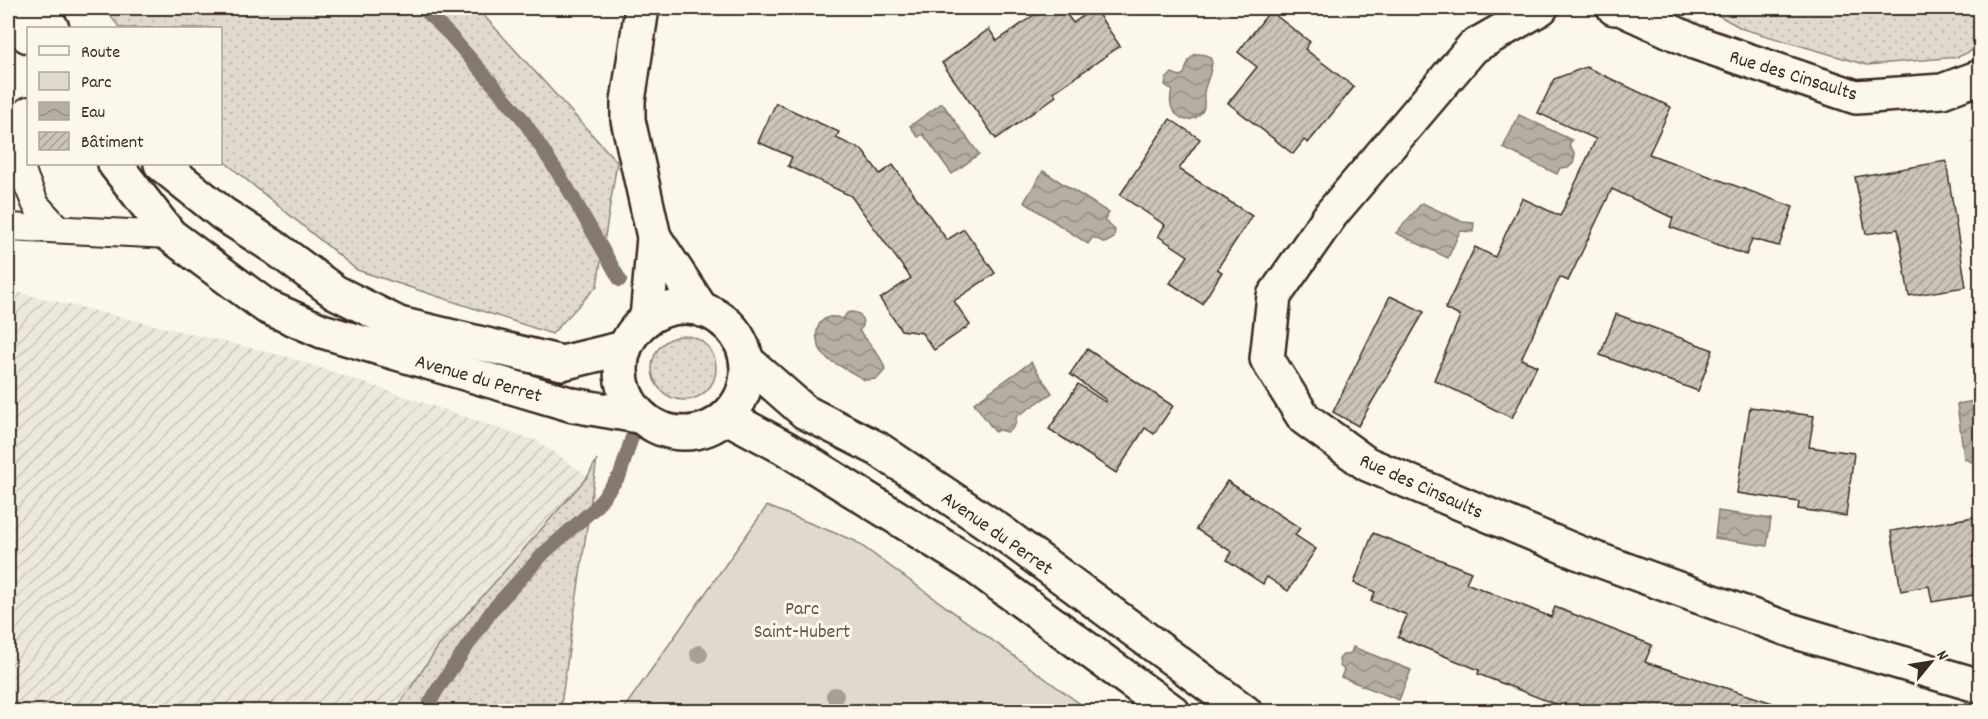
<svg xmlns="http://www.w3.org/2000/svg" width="1988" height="719" font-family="Dekko,sans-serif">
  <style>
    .industrial { fill: url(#industrial-furrows) }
    .grass { fill: url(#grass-dots); stroke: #8d8276; stroke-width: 1.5 }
    .park { fill: #dfd9ce; stroke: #8d8276; stroke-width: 1.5 }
    .water { fill: url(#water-waves); stroke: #85796d; stroke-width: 1.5 }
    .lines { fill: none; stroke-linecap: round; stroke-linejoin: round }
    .stream { stroke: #85796d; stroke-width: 14 }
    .building { fill: url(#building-hatch); stroke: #3b2a1e; stroke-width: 1.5 }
    .lane-casing { stroke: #3b2a1e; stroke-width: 30 }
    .street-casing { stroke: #3b2a1e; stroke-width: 38 }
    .lane { stroke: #fbf7ec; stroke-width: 26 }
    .street { stroke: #fbf7ec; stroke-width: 33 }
    .tree { fill: #a89e93 }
    .labels { text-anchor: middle; stroke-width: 6; stroke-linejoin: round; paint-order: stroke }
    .street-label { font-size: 20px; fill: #3b2a1e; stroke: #fbf7ec }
    .park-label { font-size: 20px; fill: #64564a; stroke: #fbf7ec }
  </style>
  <defs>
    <pattern id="industrial-furrows" width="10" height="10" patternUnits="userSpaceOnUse" patternTransform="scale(1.5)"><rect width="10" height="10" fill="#ede8dd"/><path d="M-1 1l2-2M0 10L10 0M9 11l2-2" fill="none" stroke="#ccc7bd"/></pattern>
    <pattern id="grass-dots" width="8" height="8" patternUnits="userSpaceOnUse" patternTransform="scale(1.5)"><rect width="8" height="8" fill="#dfd9ce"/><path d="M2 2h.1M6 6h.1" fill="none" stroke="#c0bab0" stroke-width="1.8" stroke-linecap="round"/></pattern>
    <pattern id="water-waves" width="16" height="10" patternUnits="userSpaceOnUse" patternTransform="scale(1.5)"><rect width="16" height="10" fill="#b6aea2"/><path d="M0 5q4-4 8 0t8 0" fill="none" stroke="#958e83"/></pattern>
    <pattern id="building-hatch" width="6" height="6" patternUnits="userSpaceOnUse" patternTransform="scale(1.5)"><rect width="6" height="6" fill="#ccc4b9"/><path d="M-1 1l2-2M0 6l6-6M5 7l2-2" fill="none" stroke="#a79f96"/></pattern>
  </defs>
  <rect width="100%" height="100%" fill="#fbf7ec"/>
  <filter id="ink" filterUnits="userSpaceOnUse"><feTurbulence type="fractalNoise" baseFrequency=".0167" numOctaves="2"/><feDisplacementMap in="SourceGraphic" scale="12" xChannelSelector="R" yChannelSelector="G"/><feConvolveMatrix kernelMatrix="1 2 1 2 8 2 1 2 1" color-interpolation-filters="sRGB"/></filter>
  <g filter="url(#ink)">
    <path class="industrial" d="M8,290L288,357L537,441L588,476L438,647L395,711L8,712Z"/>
    <g class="grass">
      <path d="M104,8H477L617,162L597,286L552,334L357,270L221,159L220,28H120Z"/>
      <path d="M1705,8H1980V47L1958,57L1867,65L1743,29Z"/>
      <circle cx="684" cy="368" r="32"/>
      <path d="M597,459L560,711H395L438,647L588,476Z"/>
    </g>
    <path class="park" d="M767,506L855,541L1090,711H622Z"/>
    <g class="water">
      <path d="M1195,54C1226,52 1205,79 1204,93C1203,102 1207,109 1199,115C1196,119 1191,119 1186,120C1172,115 1168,104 1172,90L1165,85L1166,79L1172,73L1180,76L1184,74L1189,60Z"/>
      <path d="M942,103L979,154L952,174L923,134L918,137L910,126Z"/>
      <path d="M1519,115L1572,140L1569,146L1575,154L1573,164L1568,167L1560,168L1557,174L1503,148Z"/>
      <path d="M1043,171L1109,213L1104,220L1115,230L1114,238L1105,243L1093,237L1088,244L1024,202Z"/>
      <path d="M1422,203L1463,222L1474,223L1473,232L1460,231L1448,258L1396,233Z"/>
      <path d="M851,312C860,312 863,317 863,326L859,331C867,340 884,359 885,370L877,379L865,380L829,360C807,341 816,308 843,319L847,313Z"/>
      <path d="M1031,362L1052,393L1016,417C1017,425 1014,429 1007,432L998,430L995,432L974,403Z"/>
      <path d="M1980,400V458L1971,462L1964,458L1957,404Z"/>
      <path d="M1718,511L1771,519L1767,546L1715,538Z"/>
      <path d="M1353,647L1411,670L1399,700L1341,677L1344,670L1340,666L1339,659L1343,655L1351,653Z"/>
    </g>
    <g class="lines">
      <g class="stream">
        <path d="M422,8L450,35L522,118L567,187L620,280"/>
        <path d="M425,712L437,690L493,609L544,553L595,508L620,475L632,437"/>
      </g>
    </g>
    <g class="building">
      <path d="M1044,8H1062L1073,23L1094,8L1120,46L1054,92L1056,96L996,139L942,63L989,29L997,41Z"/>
      <path d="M1270,11L1310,42L1305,49L1354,87L1308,143L1304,140L1293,154L1228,103L1257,67L1238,52Z"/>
      <path d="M1586,67L1671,107L1649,154L1793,207L1779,246L1752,239L1746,255L1670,227L1673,218L1612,189L1568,281L1560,277L1521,359L1537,366L1512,418L1434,380L1460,316L1445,309L1475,247L1495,257L1522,198L1560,216L1596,139L1538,113L1554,79Z"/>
      <path d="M776,103L839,132L836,138L862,150L880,174L893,165L947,240L964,229L995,273L954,301L970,325L934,350L922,333L901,330L880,299L911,278L851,196L788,166L792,157L758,142Z"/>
      <path d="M1170,119L1200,139L1179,169L1252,216L1217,269L1222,272L1202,304L1170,283L1188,256L1158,236L1165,225L1120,195Z"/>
      <path d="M1946,161L1966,287L1909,296L1898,229L1866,234L1855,177Z"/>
      <path d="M1390,296L1424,312L1358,426L1333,412Z"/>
      <path d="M1616,314L1713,350L1698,391L1600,355Z"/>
      <path d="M1087,349L1173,406L1154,434L1145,428L1116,473L1049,429L1078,384L1105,402L1106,400L1070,374Z"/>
      <path d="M1750,407L1814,416L1809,447L1854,453L1846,516L1798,509L1799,502L1737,493Z"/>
      <path d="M1227,481L1300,528L1295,535L1316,549L1288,591L1267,577L1263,584L1227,560L1232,552L1196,529Z"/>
      <path d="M1980,516V594L1932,602L1929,586L1901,591L1891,531Z"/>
      <path d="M1373,533L1471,572L1466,583L1551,617L1555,607L1652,645L1645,662L1776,704L1775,711H1573L1478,674L1479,670L1398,637L1407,615L1371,601L1375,592L1354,583Z"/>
    </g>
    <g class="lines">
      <defs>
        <g id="lane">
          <path d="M17,136L23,174L36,205L58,229"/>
          <path d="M8,149L22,127L28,110"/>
          <path d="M8,227L170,235"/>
        </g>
        <g id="street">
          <path d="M10,8L28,36"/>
          <path d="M39,8L52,28"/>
          <path d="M642,8L628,101V120L654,237L647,319"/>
          <path d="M1541,8L1473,47L1332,213L1274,296L1267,359L1304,418L1367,464L1577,552L1796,632L1980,686"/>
          <path d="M1614,8H1620L1694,42L1856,97L1942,91L1980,77"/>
          <path d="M115,164L170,235L267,307L322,331L573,405L638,416"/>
          <path d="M161,164L223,214L274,247L335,292L399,324L562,363L624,348"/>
          <path d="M654,237L702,310"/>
          <circle cx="684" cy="370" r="63"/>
          <path d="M747,361L805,412L878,449L1001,532L1245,712"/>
          <path d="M727,417L785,448L970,563L1173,712"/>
        </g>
      </defs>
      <use href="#lane" class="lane-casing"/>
      <use href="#street" class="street-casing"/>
      <use href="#lane" class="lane"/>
      <use href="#street" class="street"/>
    </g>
    <g class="tree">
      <circle cx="699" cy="654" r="9"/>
      <circle cx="835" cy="696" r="9"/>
    </g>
  </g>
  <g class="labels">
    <g class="street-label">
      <text transform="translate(1794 74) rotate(17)" y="7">Rue des Cinsaults</text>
      <text transform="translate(479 377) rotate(16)" y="7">Avenue du Perret</text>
      <text transform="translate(1422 485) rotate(24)" y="7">Rue des Cinsaults</text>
      <text transform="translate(998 532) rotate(35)" y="7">Avenue du Perret</text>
    </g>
    <g class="park-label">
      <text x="802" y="614">Parc<tspan x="802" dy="23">Saint-Hubert</tspan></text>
    </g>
  </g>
  <rect width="1988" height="719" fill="none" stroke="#fbf7ec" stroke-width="30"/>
  <rect x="15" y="15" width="1958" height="689" fill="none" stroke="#3b2a1e" stroke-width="2" filter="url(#ink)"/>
  <rect x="27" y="27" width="195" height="138" fill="#fbf7ec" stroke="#aea59a" stroke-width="1.5"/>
  <rect x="39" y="46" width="30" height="9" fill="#fbf7ec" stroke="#aea59a" stroke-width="1.5"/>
  <text x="81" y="57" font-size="18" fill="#3b2a1e">Route</text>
  <rect x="39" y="72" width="30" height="18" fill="#dfd9ce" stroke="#aea59a" stroke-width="1.5"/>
  <text x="81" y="87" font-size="18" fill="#3b2a1e">Parc</text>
  <rect x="39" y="102" width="30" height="18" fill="url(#water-waves)" stroke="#aea59a" stroke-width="1.5"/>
  <text x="81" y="117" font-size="18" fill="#3b2a1e">Eau</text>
  <rect x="39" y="132" width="30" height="18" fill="url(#building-hatch)" stroke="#aea59a" stroke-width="1.5"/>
  <text x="81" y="147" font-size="18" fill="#3b2a1e">Bâtiment</text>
  <g transform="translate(1931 662) rotate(60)" stroke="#fbf7ec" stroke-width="4.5" paint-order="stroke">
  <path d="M0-4.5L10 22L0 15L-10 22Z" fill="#3b2a1e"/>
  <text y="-9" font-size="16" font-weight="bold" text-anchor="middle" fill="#3b2a1e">N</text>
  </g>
</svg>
